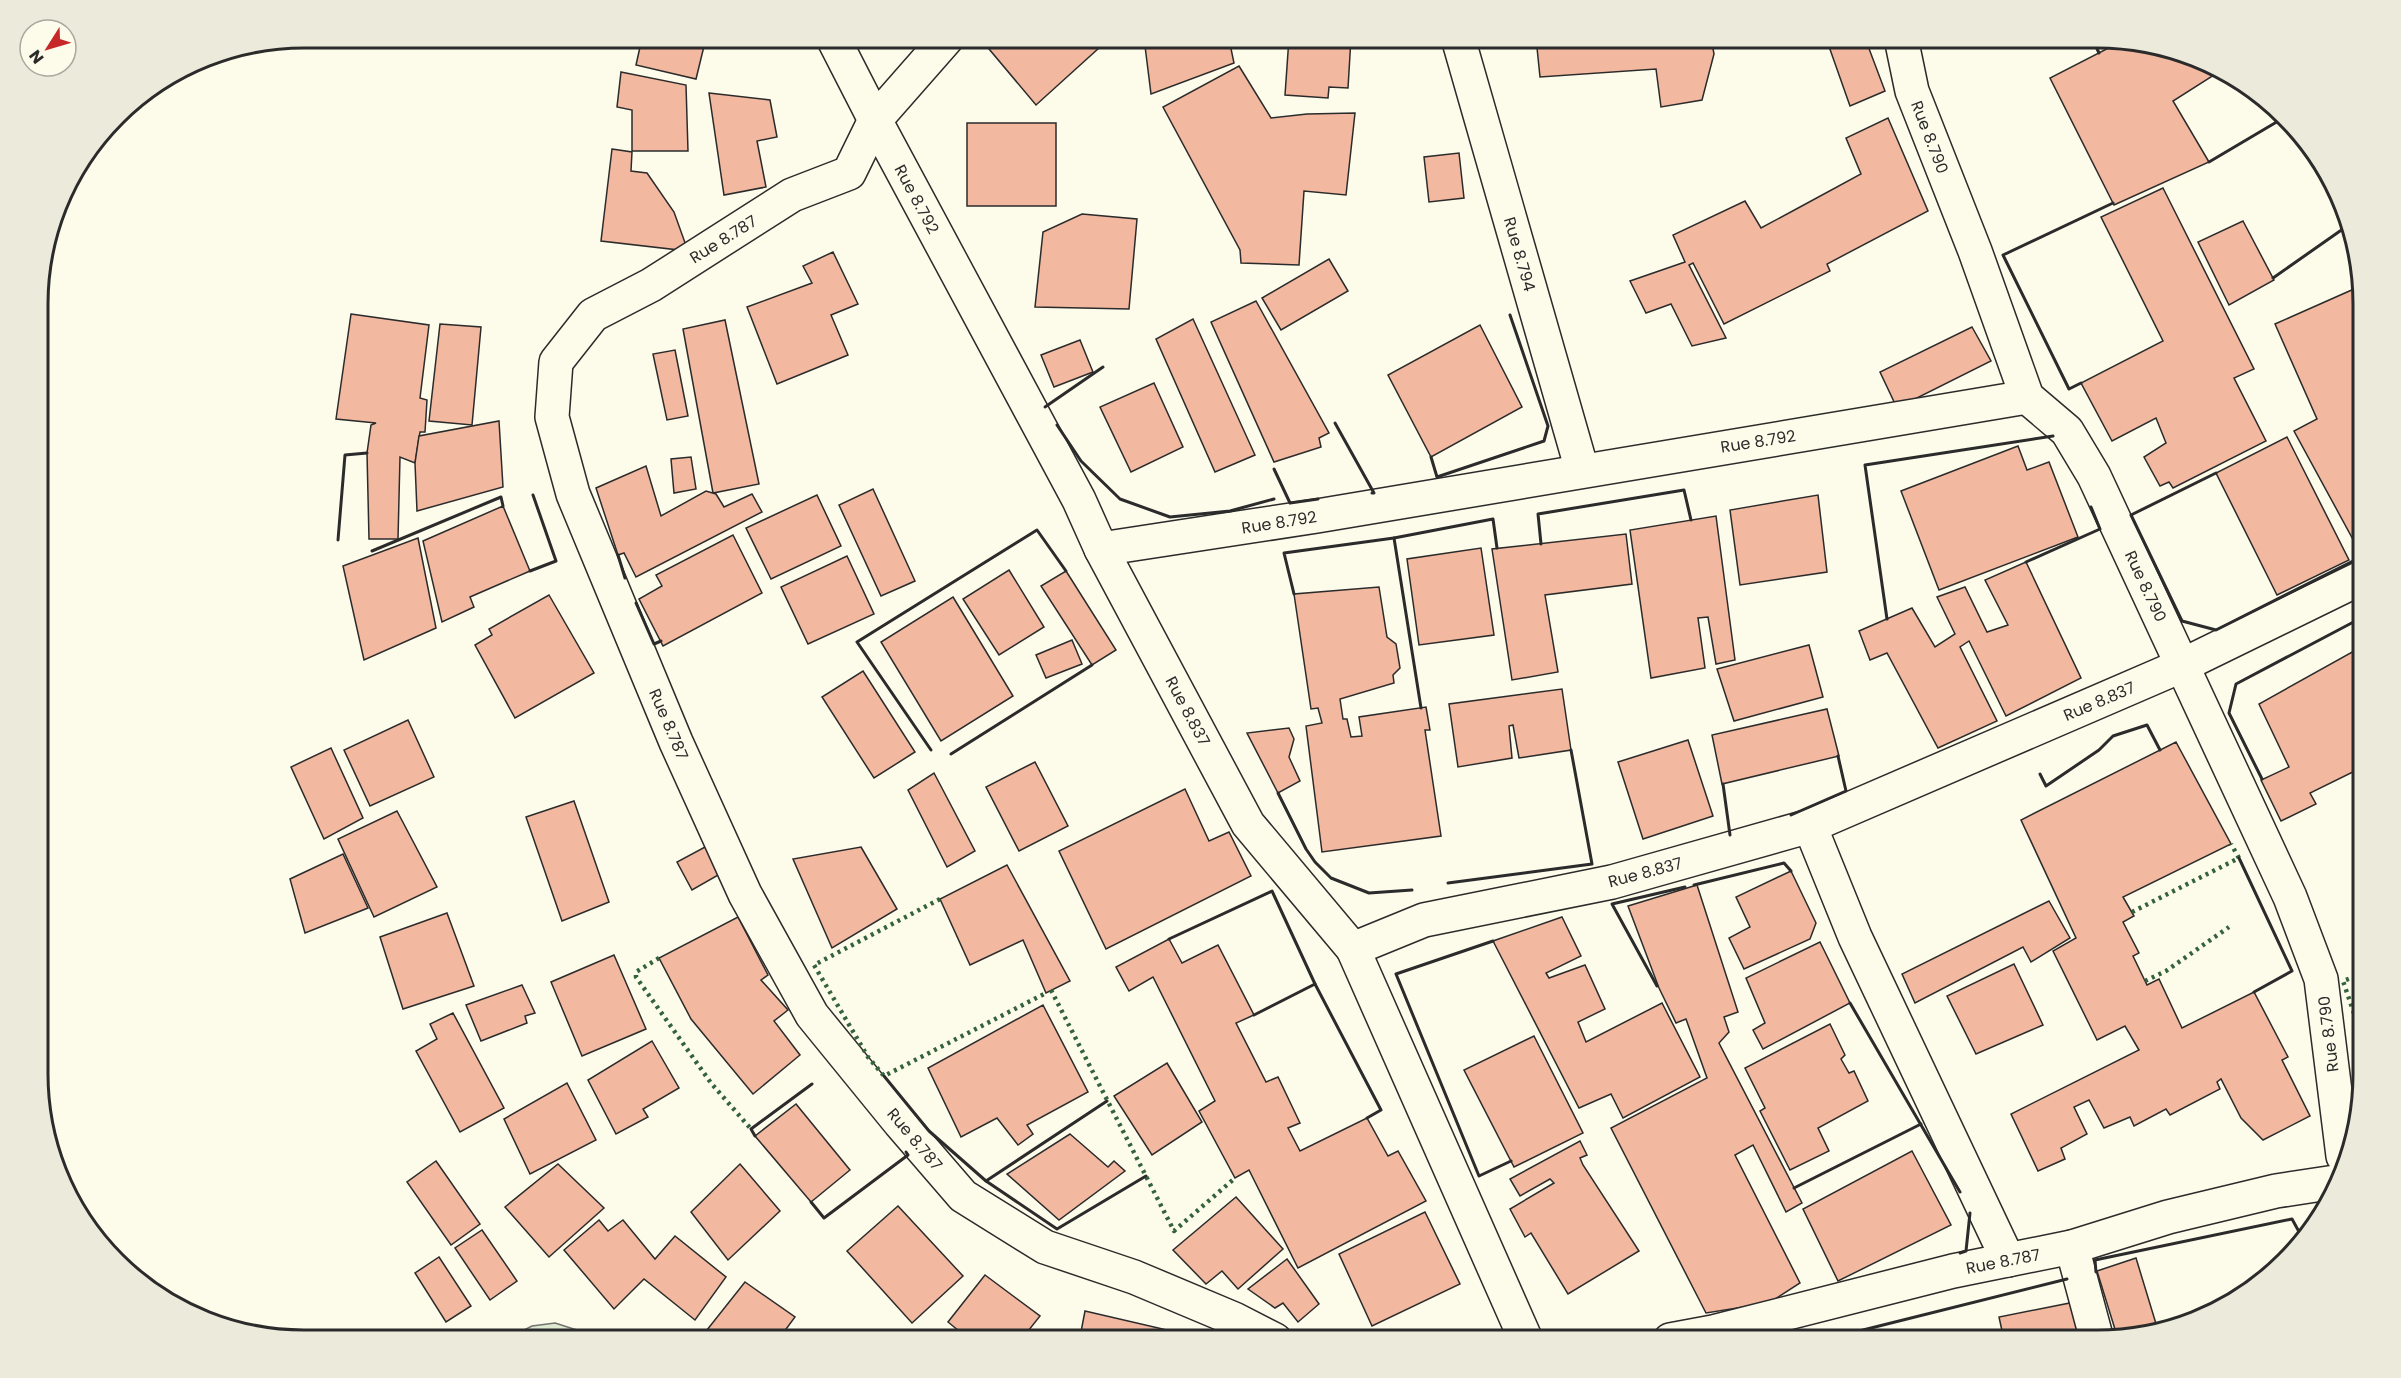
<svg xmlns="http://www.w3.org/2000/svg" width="2401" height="1378" font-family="Poppins,sans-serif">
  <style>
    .green { fill: #deebd1; stroke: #74746e; stroke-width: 1.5 }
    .building { fill: #f2b8a0; stroke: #2b2b2b; stroke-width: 1.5 }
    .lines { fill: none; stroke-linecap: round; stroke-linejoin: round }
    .minor-casing { stroke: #2b2b2b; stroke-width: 36 }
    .minor { stroke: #fdfbea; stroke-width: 33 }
    .hedge { stroke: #34623c; stroke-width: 4.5; stroke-dasharray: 3 4.5; stroke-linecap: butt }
    .wall { stroke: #2b2b2b; stroke-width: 3 }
    .labels { text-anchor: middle; stroke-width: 4.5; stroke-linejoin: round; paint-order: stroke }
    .street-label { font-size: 16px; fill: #2b2b2b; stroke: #fdfbea }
    .rim { fill: none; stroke: #2b2b2b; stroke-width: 3 }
  </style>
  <rect width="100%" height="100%" fill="#fdfbea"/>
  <path class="green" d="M555,1323L583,1332L595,1340H504L532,1326Z"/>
  <g class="building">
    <path d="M593,38H632L630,47Z"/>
    <path d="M642,38H706L696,79L636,65Z"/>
    <path d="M990,38H1110L1036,105L984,43Z"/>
    <path d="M1144,38L1229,39L1234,63L1151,94Z"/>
    <path d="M1289,38H1351L1348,88L1329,87L1328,98L1285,95Z"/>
    <path d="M1536,38H1711L1714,54L1702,100L1661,107L1656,69L1540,77Z"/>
    <path d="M1826,38H1865L1885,91L1850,106Z"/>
    <path d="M2122,41L2166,47L2222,70L2173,101L2209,162L2114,205L2050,78Z"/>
    <path d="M1239,66L1271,118L1307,114L1355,113L1346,195L1304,191L1299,265L1241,263L1240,250L1163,107Z"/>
    <path d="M621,72L686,85L688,151H632V110L617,107Z"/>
    <path d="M709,93L770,100L777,137L757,141L766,187L724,195Z"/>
    <path d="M1888,118L1928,211L1827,264L1830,271L1724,324L1693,263L1689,265L1726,338L1692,346L1671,304L1646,313L1630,281L1685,262L1673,235L1745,201L1761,228L1800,207L1861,174L1846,138Z"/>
    <rect x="967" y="123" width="89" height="83"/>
    <path d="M612,149L632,152L631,171L647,173L674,212L688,251L601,241Z"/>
    <path d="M1459,153L1464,198L1429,202L1424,157Z"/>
    <path d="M2163,188L2254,369L2234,378L2266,441L2173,488L2169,482L2160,486L2144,457L2166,443L2156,418L2112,441L2081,383L2163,341L2101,217Z"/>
    <path d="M1082,214L1137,219L1129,309L1035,307L1043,232Z"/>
    <path d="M2243,221L2274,280L2229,305L2198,242Z"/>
    <path d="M833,252L858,304L831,315L848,355L777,384L747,307L812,283L803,266Z"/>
    <path d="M1329,259L1348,291L1281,330L1262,298Z"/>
    <path d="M2363,285V394L2353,399L2363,418V541L2356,545L2294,431L2317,419L2275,324Z"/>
    <path d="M1256,301L1329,433L1319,438L1321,447L1274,462L1211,322Z"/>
    <path d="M351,314L429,325L420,398L427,400L425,432H420L415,463L400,457L398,539H369L367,453L371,425L376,423L336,419Z"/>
    <path d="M1193,319L1255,455L1215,472L1156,339Z"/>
    <path d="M725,320L759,484L713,493L683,329Z"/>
    <path d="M440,324L481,327L472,425L429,421Z"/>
    <path d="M1480,325L1522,407L1431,457L1388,375Z"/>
    <path d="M1972,327L1991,361L1897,408L1880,372Z"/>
    <path d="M1080,340L1093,372L1054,387L1041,355Z"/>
    <path d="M675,350L688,416L667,420L653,354Z"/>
    <path d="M1154,383L1183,447L1131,472L1100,407Z"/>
    <path d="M499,421L503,487L417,511L415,463L419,436Z"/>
    <path d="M2287,437L2349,560L2277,595L2216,473Z"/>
    <path d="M2018,446L2027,470L2049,462L2078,537L1939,590L1901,491Z"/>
    <path d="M691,457L696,489L674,493L671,459Z"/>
    <path d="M646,466L661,516L706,491L716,494L724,507L752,494L762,512L636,577L624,553L618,555L596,488Z"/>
    <path d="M873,489L915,581L881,596L839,505Z"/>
    <path d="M817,495L841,546L771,579L746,528Z"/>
    <path d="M1818,495L1827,572L1740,585L1730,510Z"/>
    <path d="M503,506L530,571L470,597L474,607L442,622L423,541Z"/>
    <path d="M1716,516L1735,660L1716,664L1708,617L1698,618L1705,668L1651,678L1630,530Z"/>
    <path d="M1626,534L1632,584L1545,595L1558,672L1512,680L1492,549Z"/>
    <path d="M733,535L762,593L663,646L639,599L662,586L656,575Z"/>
    <path d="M418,538L436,628L364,660L343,566Z"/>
    <path d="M1481,548L1494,635L1419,645L1407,559Z"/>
    <path d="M847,556L874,614L808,644L781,587Z"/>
    <path d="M2026,562L2081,678L2006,716L1969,641L1960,647L1997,721L1938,748L1887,653L1870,660L1859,631L1912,608L1935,647L1955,634L1937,597L1965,587L1987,632L2008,625L1985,580Z"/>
    <path d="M1009,570L1044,627L999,655L963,599Z"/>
    <path d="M1066,571L1116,650L1092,665L1041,586Z"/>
    <path d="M1379,587L1387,637L1396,644L1400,668L1393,675L1394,683L1340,699L1343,719H1347L1351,737L1362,736L1359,717L1426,707L1430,730H1425L1441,836L1322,852L1306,726L1322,723L1318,708L1311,709L1294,594Z"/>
    <path d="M549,595L594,673L515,718L475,645L492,635L489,629Z"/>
    <path d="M953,597L1013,696L941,741L881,642Z"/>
    <path d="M1072,640L1082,664L1046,678L1036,655Z"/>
    <path d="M1809,645L1823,697L1734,721L1717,669Z"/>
    <path d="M2363,646V767L2310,793L2316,804L2281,821L2261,780L2289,767L2259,704Z"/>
    <path d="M863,671L915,752L874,778L822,697Z"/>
    <path d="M1562,689L1571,750L1519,758L1513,725L1509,726L1512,758L1458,767L1449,704Z"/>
    <path d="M1827,709L1839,756L1722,784L1712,735Z"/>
    <path d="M408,720L434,777L370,806L344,750Z"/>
    <path d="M1289,728L1294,739L1289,757L1300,781L1278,793L1247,733Z"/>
    <path d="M1688,740L1713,816L1643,839L1618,762Z"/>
    <path d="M2176,742L2231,844L2123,897L2134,916L2123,922L2139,953L2133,956L2147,985L2159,979L2182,1028L2254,992L2288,1057L2282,1060L2310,1116L2263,1140L2241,1118L2221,1079L2217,1082L2220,1089L2170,1115L2166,1109L2134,1126L2130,1117L2104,1128L2089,1100L2074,1107L2087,1134L2061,1148L2065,1159L2038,1171L2011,1114L2139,1050L2125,1026L2097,1040L2053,951L2076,938L2021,820Z"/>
    <path d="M331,748L363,818L324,839L291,767Z"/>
    <path d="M1035,762L1068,826L1019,851L986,787Z"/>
    <path d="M934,773L975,851L947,867L908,790Z"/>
    <path d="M1185,789L1209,841L1229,832L1251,876L1106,949L1059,851Z"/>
    <path d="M574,801L609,902L562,921L526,817Z"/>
    <path d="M397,811L437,887L374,917L338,839Z"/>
    <path d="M705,847L720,874L692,890L677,862Z"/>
    <path d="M861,847L897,909L832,948L793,859Z"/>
    <path d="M343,854L368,908L305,933L290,879Z"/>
    <path d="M1007,865L1070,981L1046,993L1023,940L970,965L940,899Z"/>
    <path d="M1791,871L1816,923L1810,939L1744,969L1729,938L1750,927L1736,897Z"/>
    <path d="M1697,885L1738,1012L1724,1017L1729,1032L1719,1043L1802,1203L1786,1212L1753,1145L1735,1155L1800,1283L1769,1303L1706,1313L1611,1128L1707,1078L1686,1019L1676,1023L1659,988L1628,906Z"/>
    <path d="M2049,901L2070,938L2031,962L2023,947L1915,1003L1902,974Z"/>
    <path d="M447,913L474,986L403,1009L380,937Z"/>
    <path d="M738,917L768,975L761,980L788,1010L774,1021L800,1055L753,1094L691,1019L659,958Z"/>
    <path d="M1562,917L1581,956L1546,973L1549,978L1585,965L1605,1009L1578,1022L1586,1042L1662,1003L1700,1077L1623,1118L1611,1094L1579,1108L1493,941Z"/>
    <path d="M1169,939L1182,963L1218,945L1254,1015L1236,1023L1266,1082L1278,1077L1300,1123L1288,1128L1300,1151L1367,1118L1388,1156L1398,1151L1426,1201L1298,1268L1249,1170L1235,1178L1199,1111L1215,1101L1153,977L1129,991L1116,967Z"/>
    <path d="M1820,942L1850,1003L1763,1049L1753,1030L1765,1023L1746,978Z"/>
    <path d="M614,955L646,1029L582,1056L551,982Z"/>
    <path d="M2014,964L2043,1025L1976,1054L1947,996Z"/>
    <path d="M522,985L535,1013L525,1016L527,1023L481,1041L466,1005Z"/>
    <path d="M1043,1005L1088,1092L1027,1125L1033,1134L1018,1145L997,1118L961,1137L928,1068Z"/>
    <path d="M453,1013L504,1108L460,1132L416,1051L437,1039L430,1024Z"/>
    <path d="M1830,1024L1845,1055L1841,1059L1849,1073L1854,1071L1868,1101L1818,1128L1829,1151L1790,1170L1760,1111L1765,1108L1745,1068Z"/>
    <path d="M1534,1036L1583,1133L1514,1167L1464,1070Z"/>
    <path d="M652,1041L679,1088L643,1109L648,1117L616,1134L588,1080Z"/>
    <path d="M1167,1063L1202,1122L1152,1155L1114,1096Z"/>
    <path d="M567,1083L596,1140L530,1174L504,1119Z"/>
    <path d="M796,1104L850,1170L811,1202L755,1136Z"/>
    <path d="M1070,1134L1108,1167L1114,1161L1125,1171L1059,1220L1007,1174Z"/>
    <path d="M1580,1141L1587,1155L1580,1158L1583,1165L1639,1251L1568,1294L1531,1233L1525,1237L1510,1209L1554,1183L1550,1179L1520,1196L1510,1179Z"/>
    <path d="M1912,1151L1951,1225L1838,1281L1803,1209Z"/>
    <path d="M436,1161L480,1224L451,1245L407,1182Z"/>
    <path d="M558,1164L604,1208L549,1257L505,1207Z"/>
    <path d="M740,1164L780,1211L728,1260L691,1212Z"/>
    <path d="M1236,1197L1283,1249L1238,1289L1222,1271L1206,1284L1173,1250Z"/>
    <path d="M898,1206L963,1276L912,1323L847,1251Z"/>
    <path d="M1425,1212L1460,1284L1372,1326L1339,1254Z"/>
    <path d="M599,1220L608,1231L623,1220L655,1259L675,1236L726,1277L695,1320L644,1279L614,1309L564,1250Z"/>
    <path d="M482,1230L517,1281L490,1300L455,1248Z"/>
    <path d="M439,1257L471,1306L446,1322L415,1273Z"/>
    <path d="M2136,1258L2157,1327L2118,1339L2097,1271Z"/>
    <path d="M1287,1259L1319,1304L1298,1322L1283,1303L1275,1308L1248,1289Z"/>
    <path d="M985,1275L1040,1316L1021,1340H970L948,1322Z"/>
    <path d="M745,1282L795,1317L778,1340H699Z"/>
    <path d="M2080,1301L2088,1340H2004L1999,1317Z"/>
    <path d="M1085,1311L1180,1333L1178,1340H1067V1334L1080,1337Z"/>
    <path d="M214,1322L249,1325L248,1333L235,1331Z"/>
  </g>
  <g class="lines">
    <defs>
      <g id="minor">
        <path d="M833,38L875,120L1079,500L1101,549L1317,516L2027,397"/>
        <path d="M947,38L875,120L849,173L792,195L651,285L593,315L556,362L552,417L573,494L676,742L745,894L812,1015L900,1123L963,1196L1045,1247L1134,1277L1234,1319L1275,1340"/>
        <path d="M1458,38L1582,470"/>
        <path d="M1901,38L1912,91L1975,251L2027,397L2067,431L2094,476L2290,897L2321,979L2343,1156"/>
        <path d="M1101,549L1248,824L1353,949L1424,920L1612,882L1810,826L2183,665L2363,577"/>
        <path d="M1810,826L1855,937L2008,1260"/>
        <path d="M1353,949L1526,1340"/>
        <path d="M2072,1247L2097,1340"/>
        <path d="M1670,1340L1713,1332L1953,1271L2072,1247L2168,1217L2276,1191L2335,1182"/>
      </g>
    </defs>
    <use href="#minor" class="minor-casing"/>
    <use href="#minor" class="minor"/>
    <g class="hedge">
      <path d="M940,899L814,965L868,1057L884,1076L1046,993"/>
      <path d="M2132,912L2239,858L2231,844"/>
      <path d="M659,958L636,972V977L711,1083L751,1129"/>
      <path d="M2363,974L2343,981L2363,1040"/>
      <path d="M2145,981L2166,971L2229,927"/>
      <path d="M1051,990L1174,1231L1235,1178"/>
    </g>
    <g class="wall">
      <path d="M2092,38L2099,53"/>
      <path d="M2209,162L2280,120"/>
      <path d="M2273,278L2350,224"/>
      <path d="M2081,383L2069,389L2003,255L2113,203"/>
      <path d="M1045,407L1103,367"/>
      <path d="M1335,423L1374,493H1372"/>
      <path d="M1057,425L1081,461L1120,499L1170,517L1230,511L1274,499"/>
      <path d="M1431,457L1437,477L1544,441L1548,426L1510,315"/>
      <path d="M1274,469L1290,503L1318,499"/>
      <path d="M2216,473L2131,515L2182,621L2216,630L2363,556"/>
      <path d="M1394,538L1493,519L1497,548"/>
      <path d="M338,540L345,455L367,453"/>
      <path d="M1541,544L1538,514L1684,490L1691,520"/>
      <path d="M372,551L501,497L503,506"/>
      <path d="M618,555L625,578"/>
      <path d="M2026,562L2100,529L2091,507"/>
      <path d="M530,571L556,561L533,495"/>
      <path d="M1294,594L1284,553L1394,538L1421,708"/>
      <path d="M636,603L654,644L661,641"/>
      <path d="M1887,619L1865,465L2053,436"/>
      <path d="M931,750L857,642L1037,530L1066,571"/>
      <path d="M951,754L1092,665"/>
      <path d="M2040,774L2046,786L2099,750L2113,736L2147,725L2160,750"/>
      <path d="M2262,779L2229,713L2236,684L2363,617"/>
      <path d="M1723,784L1730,835"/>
      <path d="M1278,793L1306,849L1315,862L1331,878L1369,893L1412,890"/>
      <path d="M1791,815L1846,791L1838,756"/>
      <path d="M2239,858L2292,971L2254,992"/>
      <path d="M1448,883L1592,864L1571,750"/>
      <path d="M1694,885L1784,863L1791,871"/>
      <path d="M1169,939L1272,891L1315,984"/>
      <path d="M1493,941L1396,974L1479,1176L1511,1161"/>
      <path d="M1657,986L1612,904L1685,887"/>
      <path d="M1850,1003L1960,1192"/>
      <path d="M1254,1015L1315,984L1381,1110L1367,1118"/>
      <path d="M884,1076L929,1131L986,1181L1057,1229L1146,1176"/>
      <path d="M755,1136L751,1129L812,1084"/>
      <path d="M986,1181L1107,1101"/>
      <path d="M1794,1188L1921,1124"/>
      <path d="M811,1202L824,1218L908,1155L906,1152"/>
      <path d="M1960,1253L1966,1251L1970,1213"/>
      <path d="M2096,1272L2095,1260L2292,1219L2303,1239"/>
      <path d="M1852,1340L1851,1333L2067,1279"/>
    </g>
  </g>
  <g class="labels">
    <g class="street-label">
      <text transform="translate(1930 137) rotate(69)" y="6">Rue 8.790</text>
      <text transform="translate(917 199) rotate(62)" y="6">Rue 8.792</text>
      <text transform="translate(723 239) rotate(-32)" y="6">Rue 8.787</text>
      <text transform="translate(1520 254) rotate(74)" y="6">Rue 8.794</text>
      <text transform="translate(1758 441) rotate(-9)" y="6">Rue 8.792</text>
      <text transform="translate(1279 522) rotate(-9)" y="6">Rue 8.792</text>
      <text transform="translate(2146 586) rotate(65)" y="6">Rue 8.790</text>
      <text transform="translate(2099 701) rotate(-23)" y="6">Rue 8.837</text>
      <text transform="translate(1188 711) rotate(62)" y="6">Rue 8.837</text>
      <text transform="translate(669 724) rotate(67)" y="6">Rue 8.787</text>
      <text transform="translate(1645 872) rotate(-15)" y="6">Rue 8.837</text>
      <text transform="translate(2328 1034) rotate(-97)" y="6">Rue 8.790</text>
      <text transform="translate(915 1139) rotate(50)" y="6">Rue 8.787</text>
      <text transform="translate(2003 1261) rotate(-11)" y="6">Rue 8.787</text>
    </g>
  </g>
  <path d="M0 0H2401V1378H0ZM304 48H2097A256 256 0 0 1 2353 304V1074A256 256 0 0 1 2097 1330H304A256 256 0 0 1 48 1074V304A256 256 0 0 1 304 48Z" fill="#eceadb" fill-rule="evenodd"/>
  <path class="rim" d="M304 48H2097A256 256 0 0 1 2353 304V1074A256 256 0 0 1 2097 1330H304A256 256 0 0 1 48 1074V304A256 256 0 0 1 304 48Z"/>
  <g transform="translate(48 48) rotate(233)"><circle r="28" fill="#fdfbea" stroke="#a9a89e" stroke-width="1.5"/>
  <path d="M0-4.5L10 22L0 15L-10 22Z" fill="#c62828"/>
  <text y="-9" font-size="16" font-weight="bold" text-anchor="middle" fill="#2b2b2b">N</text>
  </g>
</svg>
